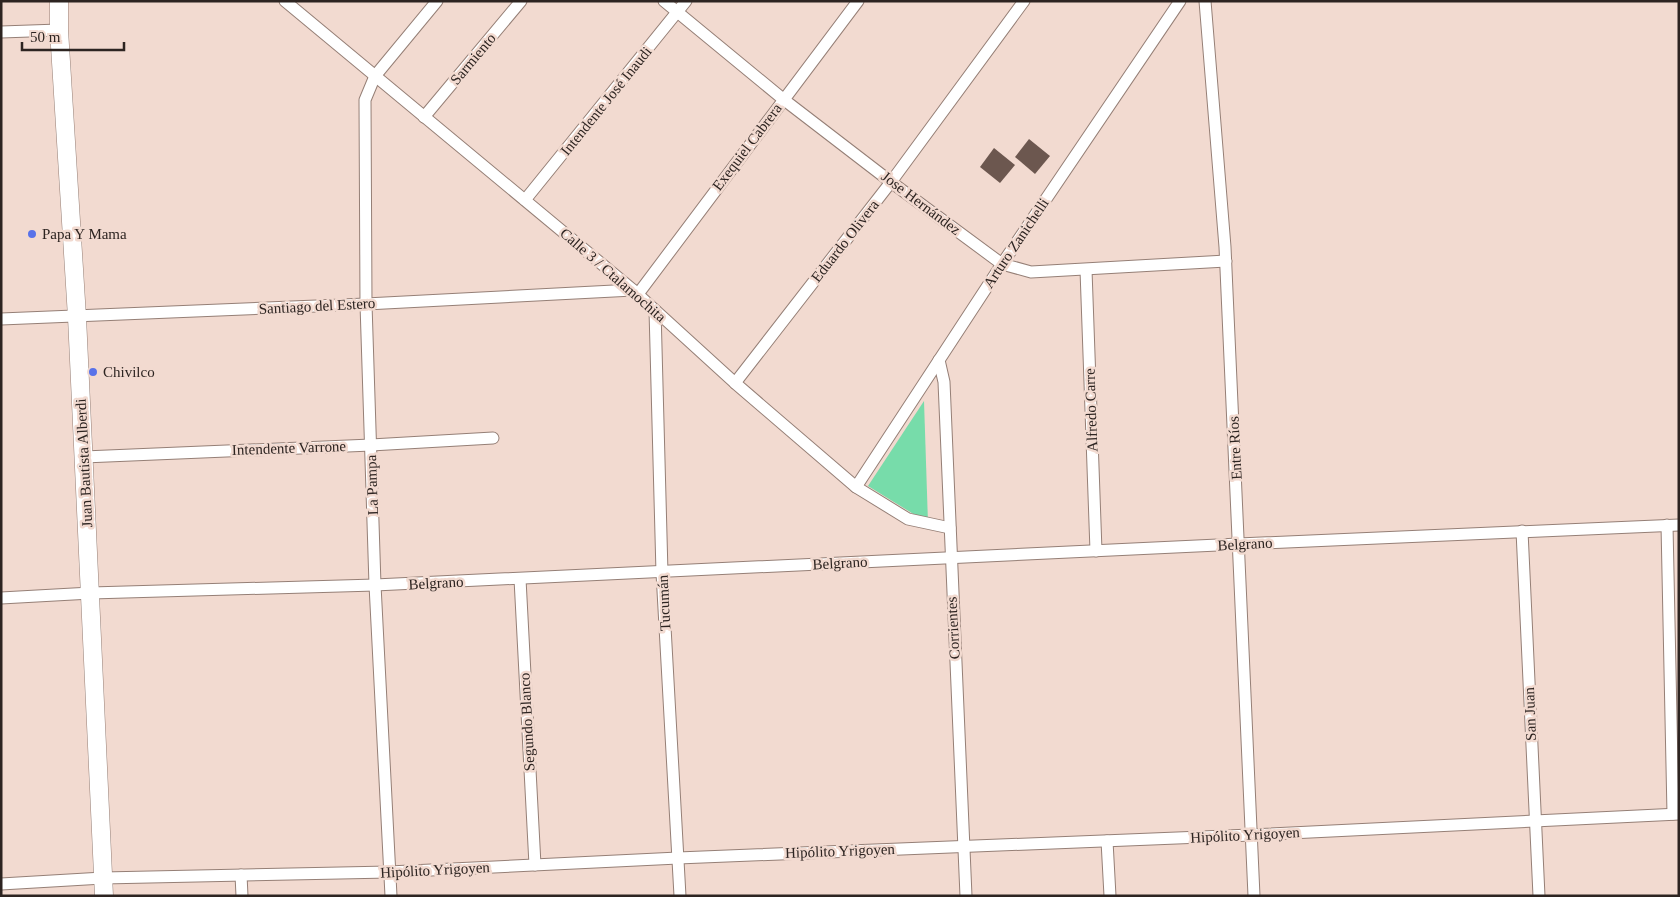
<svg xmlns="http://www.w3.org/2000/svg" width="1680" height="897" font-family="Georgia,serif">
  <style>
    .green { fill: #77dcaa }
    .building { fill: #6c574f }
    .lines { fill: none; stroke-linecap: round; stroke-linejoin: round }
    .street-casing { stroke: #957f76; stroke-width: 13 }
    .primary-casing { stroke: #957f76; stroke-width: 19 }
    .street { stroke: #fff; stroke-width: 11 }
    .primary { stroke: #fff; stroke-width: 18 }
    .poi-dot { fill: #5972e9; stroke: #f2dad0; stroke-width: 2 }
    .labels { text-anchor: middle; stroke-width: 5; stroke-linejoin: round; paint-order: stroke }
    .street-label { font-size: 15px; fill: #2d2421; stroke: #f2dad0 }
    .poi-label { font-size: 15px; fill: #2d2421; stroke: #f2dad0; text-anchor: start }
  </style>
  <rect width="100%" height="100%" fill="#f2dad0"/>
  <path class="green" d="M924,401L928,523L868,486Z"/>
  <g class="building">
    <path d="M1029,139L1050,156L1035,174L1015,157Z"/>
    <path d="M994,148L1015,165L1000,183L980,167Z"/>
  </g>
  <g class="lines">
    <defs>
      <g id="street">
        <path d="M285,1L633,290L735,383L856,487L908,519L950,528"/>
        <path d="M664,1L783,99L891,182L1002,264L1031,272L1226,261"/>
        <path d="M1205,1L1225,247L1254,896"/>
        <path d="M1,32L59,30"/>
        <path d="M424,117L521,1"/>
        <path d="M525,200L686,1"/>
        <path d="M1086,270L1096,551"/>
        <path d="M638,294L858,1"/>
        <path d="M655,310L662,573L680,896"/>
        <path d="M1,319L366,304L633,290"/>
        <path d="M939,360L944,382L966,896"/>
        <path d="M735,383L891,182L1024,1"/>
        <path d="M84,457L371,445L493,438"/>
        <path d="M856,487L1002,264L1180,1"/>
        <path d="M1667,525L1673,814"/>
        <path d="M1522,531L1539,896"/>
        <path d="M520,579L535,865"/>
        <path d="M1,598L91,593L375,585L1239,544L1679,525"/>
        <path d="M1107,841L1110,896"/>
        <path d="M241,875L242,896"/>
        <path d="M1,884L103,878L389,872L678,858L1251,835L1679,814"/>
        <path d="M391,896L375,585L366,304L365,100L375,76L437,1"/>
      </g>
      <path id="primary" d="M59,1V30L77,317L104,896"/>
    </defs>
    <use href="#street" class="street-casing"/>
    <use href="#primary" class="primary-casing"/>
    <use href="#street" class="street"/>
    <use href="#primary" class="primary"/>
  </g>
  <g class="poi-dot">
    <circle cx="32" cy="234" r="5"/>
    <circle cx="93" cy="372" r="5"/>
  </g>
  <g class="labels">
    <g class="street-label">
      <text transform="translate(473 59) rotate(-50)" y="5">Sarmiento</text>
      <text transform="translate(606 101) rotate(-51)" y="5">Intendente José Inaudi</text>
      <text transform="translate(747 147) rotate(-53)" y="5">Exequiel Cabrera</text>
      <text transform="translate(921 203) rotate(37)" y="5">Jose Hernández</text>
      <text transform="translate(845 241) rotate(-52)" y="5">Eduardo Olivera</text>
      <text transform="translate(1016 243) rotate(-56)" y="5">Arturo Zanichelli</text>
      <text transform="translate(613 275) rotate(41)" y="5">Calle 3 / Ctalamochita</text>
      <text transform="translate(317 306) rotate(-3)" y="5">Santiago del Estero</text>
      <text transform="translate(1091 410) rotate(-92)" y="5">Alfredo Carre</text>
      <text transform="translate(289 448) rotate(-2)" y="5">Intendente Varrone</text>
      <text transform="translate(1235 448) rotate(-93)" y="5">Entre Ríos</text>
      <text transform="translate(84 463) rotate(-93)" y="5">Juan Bautista Alberdi</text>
      <text transform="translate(372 485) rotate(-92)" y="5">La Pampa</text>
      <text transform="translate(1245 544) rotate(-3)" y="5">Belgrano</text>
      <text transform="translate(840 563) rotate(-3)" y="5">Belgrano</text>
      <text transform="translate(436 583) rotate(-3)" y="5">Belgrano</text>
      <text transform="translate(664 603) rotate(-93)" y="5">Tucumán</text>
      <text transform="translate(953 628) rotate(-93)" y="5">Corrientes</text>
      <text transform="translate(1530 714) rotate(-92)" y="5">San Juan</text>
      <text transform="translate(527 722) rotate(-93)" y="5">Segundo Blanco</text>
      <text transform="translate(1245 835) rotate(-3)" y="5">Hipólito Yrigoyen</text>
      <text transform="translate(840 851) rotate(-2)" y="5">Hipólito Yrigoyen</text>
      <text transform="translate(435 870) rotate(-3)" y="5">Hipólito Yrigoyen</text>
    </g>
    <g class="poi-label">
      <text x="42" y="239">Papa Y Mama</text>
      <text x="103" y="377">Chivilco</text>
    </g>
  </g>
  <rect width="1680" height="897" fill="none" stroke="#2d2421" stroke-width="5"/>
  <path d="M22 42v8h102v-8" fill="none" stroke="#2d2421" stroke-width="2.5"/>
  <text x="30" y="42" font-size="15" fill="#2d2421" stroke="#f2dad0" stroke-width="4" paint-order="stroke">50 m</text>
</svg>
